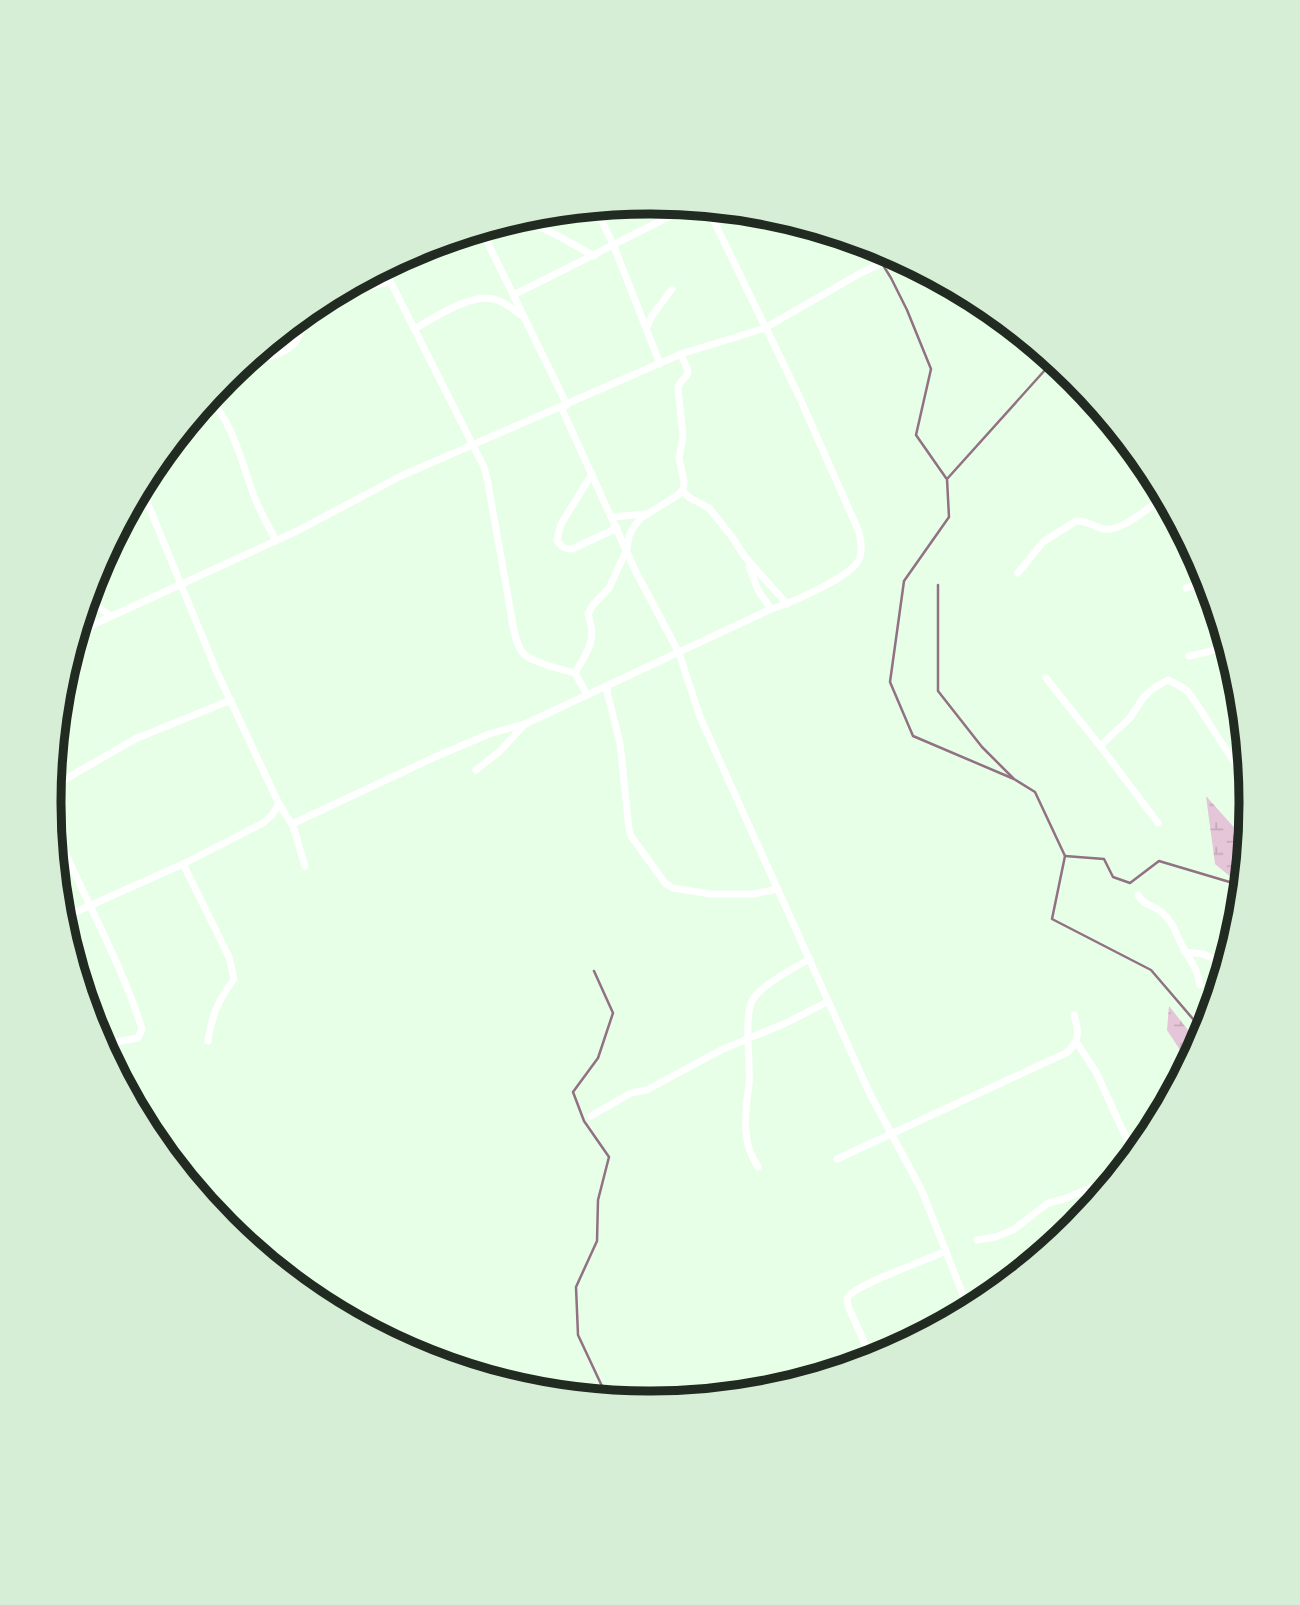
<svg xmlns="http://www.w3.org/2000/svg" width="1300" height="1605" font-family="'Asap Condensed',sans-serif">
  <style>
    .wetland { fill: url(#wetland-marsh) }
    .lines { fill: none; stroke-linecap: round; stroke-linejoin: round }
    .stream { stroke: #917183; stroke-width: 2.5 }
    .street { stroke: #fff; stroke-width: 7 }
    .rim { fill: none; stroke: #222b22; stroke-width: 9 }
  </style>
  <defs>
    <pattern id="wetland-marsh" width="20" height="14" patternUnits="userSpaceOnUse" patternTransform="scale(1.75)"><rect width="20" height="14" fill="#e5c5d8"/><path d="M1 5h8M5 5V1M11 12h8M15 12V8" fill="none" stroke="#c4a9b9"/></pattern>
  </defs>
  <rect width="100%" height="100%" fill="#e7ffe6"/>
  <g class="wetland">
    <path d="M1206,796L1247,842L1243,887L1215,864Z"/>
    <path d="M1169,1006L1199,1044L1189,1064L1167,1030Z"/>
  </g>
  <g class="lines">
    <g class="stream">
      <path d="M870,244L891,278L907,310L931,369L916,435L946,478"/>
      <path d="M1047,354L1045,370L947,479L949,517L904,581L890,682L913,736L1014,779L1035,792L1065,856L1052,919L1151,970L1199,1026L1203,1037"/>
      <path d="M938,585V691L982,747L1013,778"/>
      <path d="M1065,856L1104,859L1113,877L1130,883L1159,861L1243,886"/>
      <path d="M594,971L613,1013L598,1058L573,1092L584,1121L609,1157L598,1200L597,1241L576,1287L578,1335L608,1399"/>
      <path d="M219,1210L241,1241"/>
      <path d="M305,1293L358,1321L360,1326"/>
    </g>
    <g class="street">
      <path d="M595,207L613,244L660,364"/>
      <path d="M511,220C542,223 568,242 594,256"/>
      <path d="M481,229L567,405"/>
      <path d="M383,267L484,467L487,478L511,614C513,626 515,642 522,652C531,663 562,669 575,673"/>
      <path d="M513,295C573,266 631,235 691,206"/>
      <path d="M323,299L347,295L366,287L390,282"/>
      <path d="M647,327L652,316L672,289"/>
      <path d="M414,329C435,318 472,291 497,300C506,303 513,309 521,315"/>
      <path d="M246,361C266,357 291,356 300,334C303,327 304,319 306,311"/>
      <path d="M209,397C233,424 242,463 254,496C260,512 269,526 276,541"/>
      <path d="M561,407L636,572L679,653L700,717L870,1094L922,1191L969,1310"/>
      <path d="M592,474L561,524L557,540C561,547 564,549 572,549L617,528"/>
      <path d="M682,491L690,498L709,508L732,537L745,557L787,604"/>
      <path d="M612,517L646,514"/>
      <path d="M749,566L758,590L771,609"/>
      <path d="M1018,573L1043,542L1076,521C1087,520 1094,527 1104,529C1123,532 1149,506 1165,497"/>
      <path d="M1186,588L1208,582"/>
      <path d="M87,599L111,616"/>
      <path d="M77,632L297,531L401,476L681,354L765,328L859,274L896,256"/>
      <path d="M1221,646L1229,663L1234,668"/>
      <path d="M1189,656C1203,653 1216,652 1226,641"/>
      <path d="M1046,678L1100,746L1158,823"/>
      <path d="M608,685L607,692L620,743L629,829L631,836L665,883L673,888L710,894H753L778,889"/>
      <path d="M587,695L575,673C588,650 597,641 588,614L593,605L609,588L627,549L629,536L635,525L641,518L678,495L683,489L684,482L679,458L683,437L678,387C680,380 688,378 688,371L681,354"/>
      <path d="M1100,746L1130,718L1143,698L1152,689L1168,680C1174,683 1182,686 1187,691C1202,707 1233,769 1248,774"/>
      <path d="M476,770L500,751L524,725"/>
      <path d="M50,788L135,739L231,700"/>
      <path d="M279,804L293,826L305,866"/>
      <path d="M51,819C79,890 119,956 142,1029L138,1038L121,1041L103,1048"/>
      <path d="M292,824L435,757L489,734L525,724L771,609C791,603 849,578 859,560C863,551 861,541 859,532L798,394L707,207"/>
      <path d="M183,864L229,957L234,979C219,999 211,1016 208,1041"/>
      <path d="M1138,895C1143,905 1152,905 1160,911C1174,921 1176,936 1184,949C1191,962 1198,970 1200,985"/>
      <path d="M60,919L183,864L263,823L272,815L279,804L216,670L141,487"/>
      <path d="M1185,952L1203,954L1226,964"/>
      <path d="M1077,1043L1096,1072L1134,1155"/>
      <path d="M591,1116L631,1093L647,1090L723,1049L786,1023L827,1002"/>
      <path d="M837,1159L1068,1052C1080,1039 1079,1032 1074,1015"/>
      <path d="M758,1167C751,1155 747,1146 746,1132C744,1117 747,1100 749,1084C751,1063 743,1016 753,999C762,985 795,967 810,959"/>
      <path d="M977,1240L995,1237L1013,1230L1048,1203L1064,1199L1117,1177"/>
      <path d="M867,1350L914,1332L920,1330L929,1332"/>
      <path d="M872,1360L849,1308C848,1304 846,1301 848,1297C853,1286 931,1258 946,1251"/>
    </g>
  </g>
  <path d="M0 0H1300V1605H0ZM649 214H651A588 588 0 0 1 1239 802V803A588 588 0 0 1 651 1391H649A588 588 0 0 1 61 803V802A588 588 0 0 1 649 214Z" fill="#d7eed6" fill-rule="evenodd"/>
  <path class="rim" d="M649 214H651A588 588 0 0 1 1239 802V803A588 588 0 0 1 651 1391H649A588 588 0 0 1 61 803V802A588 588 0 0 1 649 214Z"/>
</svg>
